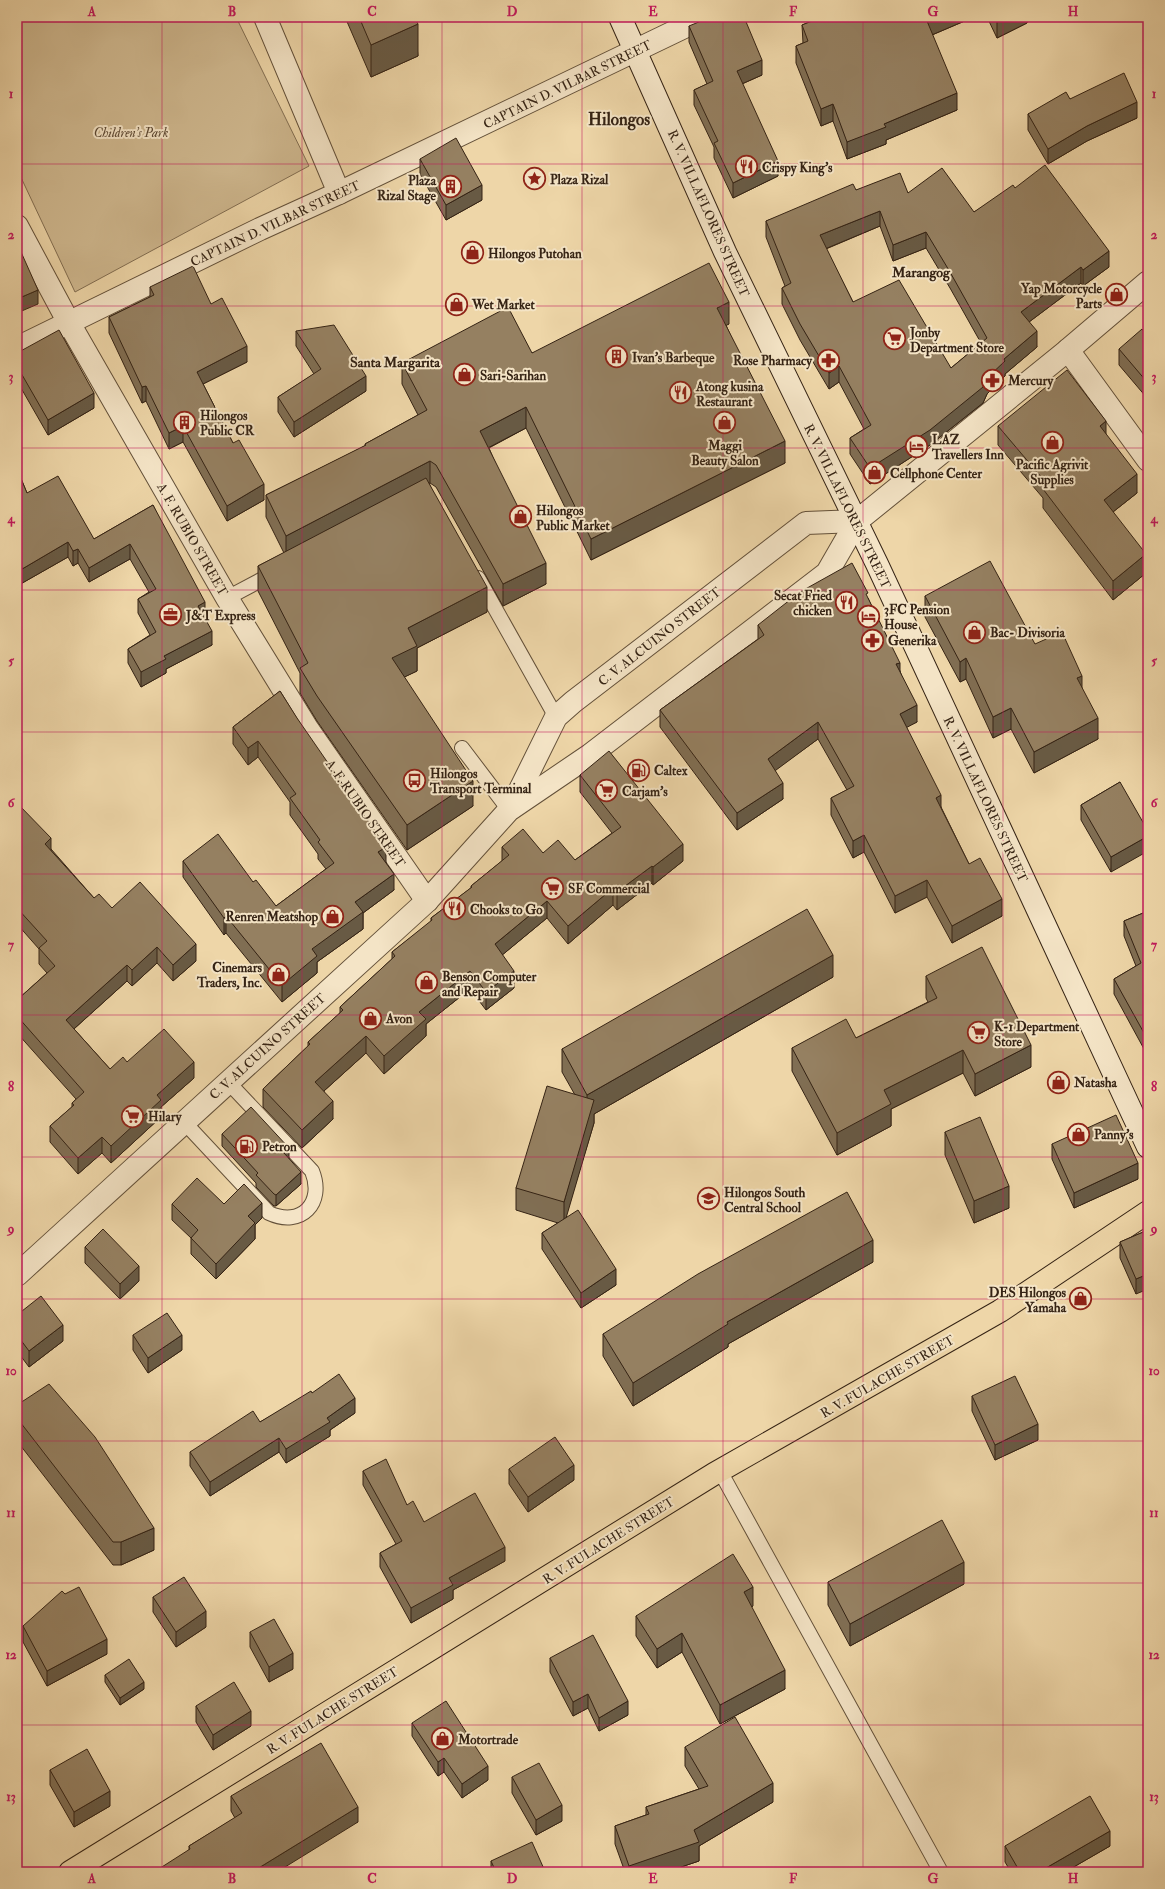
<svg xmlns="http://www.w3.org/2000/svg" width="1165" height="1889" font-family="'IM FELL Double Pica',serif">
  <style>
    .green { fill: #cfb88f; stroke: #826e52 }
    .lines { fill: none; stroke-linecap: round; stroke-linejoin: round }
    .service-casing { stroke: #635039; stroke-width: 16 }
    .minor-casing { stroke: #635039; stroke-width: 24 }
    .tertiary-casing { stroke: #635039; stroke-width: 24 }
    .secondary-casing { stroke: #352314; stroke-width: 24 }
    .primary-casing { stroke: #352314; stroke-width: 24 }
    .service { stroke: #f4e4c6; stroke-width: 14 }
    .minor { stroke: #f4e4c6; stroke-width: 22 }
    .tertiary { stroke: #f4e4c6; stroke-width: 22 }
    .secondary { stroke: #f4e4c6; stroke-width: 22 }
    .primary { stroke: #eed6a8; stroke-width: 22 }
    .wall { fill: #806e53; stroke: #352314; fill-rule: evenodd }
    .shaded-wall { fill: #685a44; stroke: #352314 }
    .building { fill: #958061; stroke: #352314; fill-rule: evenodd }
    .grid { fill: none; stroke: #c2185b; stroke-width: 1; stroke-opacity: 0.55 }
    .labels { text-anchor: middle; stroke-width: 4; stroke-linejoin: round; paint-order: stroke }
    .street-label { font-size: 13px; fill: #352314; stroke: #f4e4c6 }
    .park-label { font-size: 13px; font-style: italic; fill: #5c4833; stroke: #f4e4c6 }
    .poi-label { font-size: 13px; font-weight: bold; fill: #352314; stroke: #f4e4c6; text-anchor: start }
    .neighbourhood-label { font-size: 14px; font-weight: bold; fill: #352314; stroke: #f4e4c6 }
    .district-label { font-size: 17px; font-weight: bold; fill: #352314; stroke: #f4e4c6 }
    .neatline { fill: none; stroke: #c2185b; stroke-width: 1.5 }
    .grid-label { font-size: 13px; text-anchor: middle; font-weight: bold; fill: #c2185b }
  </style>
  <rect width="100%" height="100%" fill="#eed6a8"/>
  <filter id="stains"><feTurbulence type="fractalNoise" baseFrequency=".005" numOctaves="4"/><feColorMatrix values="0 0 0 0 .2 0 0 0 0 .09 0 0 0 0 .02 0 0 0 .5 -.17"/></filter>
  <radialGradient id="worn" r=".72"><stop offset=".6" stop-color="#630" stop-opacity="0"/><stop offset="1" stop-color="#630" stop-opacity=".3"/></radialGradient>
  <path class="green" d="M17,17H236L309,166L75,292L17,169Z"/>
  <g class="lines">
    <defs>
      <g id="service">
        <path d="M478,578L556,717"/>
        <path d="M227,598L274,573"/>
        <path d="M462,748L509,810"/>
        <path d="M184,1122L269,1213C301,1228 325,1203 312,1171L228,1082"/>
        <path d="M720,1471L941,1872"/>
      </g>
      <g id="minor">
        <path d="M265,17L339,193"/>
        <path d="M17,226L69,323L227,598L307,728L427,901"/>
        <path d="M1068,350L1148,460"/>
      </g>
      <g id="tertiary">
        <path d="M17,348L260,229L339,193L705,17"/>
        <path d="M511,808L556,717L573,702L806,523L857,521"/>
        <path d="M17,1275L427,901L509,810L590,755L827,573L857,521L1068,350L1148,282"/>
      </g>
      <path id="secondary" d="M620,17L725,252L877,564L1148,1147"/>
      <path id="primary" d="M70,1872L714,1474L1000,1311L1148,1212"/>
    </defs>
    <use href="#service" class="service-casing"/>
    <use href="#minor" class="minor-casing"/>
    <use href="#tertiary" class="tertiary-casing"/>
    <use href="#secondary" class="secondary-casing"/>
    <use href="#primary" class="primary-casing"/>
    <use href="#service" class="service"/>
    <use href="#minor" class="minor"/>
    <use href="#tertiary" class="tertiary"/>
    <use href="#secondary" class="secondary"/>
    <use href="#primary" class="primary"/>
  </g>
  <g class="wall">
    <path d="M345,17H414L418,56L371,77Z"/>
    <path d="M822,17H974L932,35L957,110L886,140V144L847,159L833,121L821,126L796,63V46L803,43L802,25Z"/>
    <path d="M987,17H1027V23L997,38Z"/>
    <path d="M689,26L762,75L742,84L778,176L733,198L714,158V147L694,105V90L707,84L689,42Z"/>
    <path d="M1070,99L1137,118L1087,141L1048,164L1028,130V114Z"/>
    <path d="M420,159L482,200L446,220L420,174Z"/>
    <path d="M1015,188L1109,267L1083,286L1081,283L1029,322L1037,347L1005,374V376L987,394L983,403L930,445L870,484L850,454V438L864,429L839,382L829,389L800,340L782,304V288L785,286L766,237V221L856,190L908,193L974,212ZM880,226L893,261L926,248L950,288L981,343L951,368L853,302L826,249Z"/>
    <path d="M150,287L211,304L247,362L203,384L233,443L264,500L227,521L183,442L169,449L146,401L142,403L109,333V317L150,297Z"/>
    <path d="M729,324L726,325L785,463L591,560L526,428L489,448L546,584L503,606L436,487L430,483H429L487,612L417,648V671L404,677L473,806L407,850L317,721L300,693V673L258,591V566L284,553L266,517V495L365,446V444L418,415L402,384V363L532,353Z"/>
    <path d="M296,331L366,391L294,437L278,412V397L314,374L296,346Z"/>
    <path d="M1148,337L1147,398L1119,365V349Z"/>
    <path d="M17,353L94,408L48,435L17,381Z"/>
    <path d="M998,426L1106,435L1137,493L1113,512L1146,573L1113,600L1043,508V498L998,445Z"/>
    <path d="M17,469L27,493L94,539L153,505L205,616L204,617L212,645L166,669V673L141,687L128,663V649L150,635L138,613V599L149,592L130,559L89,582L78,563L73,566L68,557L17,586Z"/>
    <path d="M925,596L1035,644L1082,688L1098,739L1034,773L1011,729L993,738L966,679L960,682L925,617Z"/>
    <path d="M868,598L900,671L917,722L906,727L941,807L969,864L1002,916L952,943L927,897L895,913L864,852L853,858L831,815V798L847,790L818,739L775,770L783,799L737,830L660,727V710L758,639V625Z"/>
    <path d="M280,691L386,863L394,890L363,913V929L317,962V973L282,1002L226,933L224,935L183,877V861L253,882L276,906L326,869L318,859V854L290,815V802L258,757L248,765L233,744V727Z"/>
    <path d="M580,775L683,861L653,885L652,883L617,910L613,905L568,944L547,918L502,955L514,988L486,1010L470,989L426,1024V1036L384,1074L366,1053L324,1091L333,1119L302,1148L263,1107V1089L308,1046V1042L340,1013V1007L392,959V952L431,922V918L471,888V886L502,861V847L543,853L575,860L612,833L580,792Z"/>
    <path d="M1120,782L1111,872L1081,820V805Z"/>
    <path d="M17,803L51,849L94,898L112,908L196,961L173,981L157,963L132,986L127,981L74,1029L110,1069L127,1062L194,1078L161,1107V1117L111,1163L102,1153L78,1174L50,1142V1126L72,1107V1103L76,1099L17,1033V1000L47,973L39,964V949L17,924Z"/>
    <path d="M1148,911L1144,1049L1114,994V979L1136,966L1124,936V921Z"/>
    <path d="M926,976L1031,1067L975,1096L963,1073L891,1109V1126L837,1155L792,1071V1048L856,1038L928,1002L926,998Z"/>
    <path d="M833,977L594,1114V1123L565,1218L616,1285L581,1308L542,1249V1233L558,1223L516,1210V1188L575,1095L562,1072V1049Z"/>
    <path d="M945,1132L1009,1208L974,1223L945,1155Z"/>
    <path d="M222,1134L289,1159L301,1184L276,1206H274L256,1187V1183L222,1146Z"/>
    <path d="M1052,1144L1138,1179L1074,1208L1052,1159Z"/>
    <path d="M172,1204H224L262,1218L255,1225V1239L216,1279L191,1254V1238L172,1220Z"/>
    <path d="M1148,1230L1136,1294L1120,1258V1242Z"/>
    <path d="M85,1247L139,1281L120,1299L85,1263Z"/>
    <path d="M873,1262L728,1344V1347L633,1406L603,1356V1334Z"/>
    <path d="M17,1315L63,1341L29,1367L17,1351Z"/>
    <path d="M133,1335L182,1350L148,1373L133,1350Z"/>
    <path d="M312,1393L355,1413L330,1430V1436L286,1463L279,1452L210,1496L190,1466V1452L260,1422Z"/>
    <path d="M972,1396L1038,1440L995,1460L972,1411Z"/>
    <path d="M17,1405L154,1550L121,1565H113L17,1441Z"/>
    <path d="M509,1469L574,1480L528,1512L509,1484Z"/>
    <path d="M363,1471L407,1505L424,1522L505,1561L453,1590V1599L411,1623L380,1567V1553L396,1544L363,1485Z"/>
    <path d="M828,1582L964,1584L850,1646L828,1605Z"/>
    <path d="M153,1597L206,1627L176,1647L153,1612Z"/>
    <path d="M753,1606L751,1607L785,1689L720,1724L682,1652L657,1668L636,1636V1616Z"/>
    <path d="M23,1626L107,1654L47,1686L23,1642Z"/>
    <path d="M250,1632L293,1669L269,1682L250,1647Z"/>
    <path d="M550,1658L628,1715L599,1731L588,1708L573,1716L550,1672Z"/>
    <path d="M105,1675L144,1689L120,1705L105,1682Z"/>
    <path d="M196,1706L251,1726L213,1750L196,1722Z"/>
    <path d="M412,1723L488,1780L462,1798L444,1772L438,1776L412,1736Z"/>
    <path d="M685,1747L773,1802L699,1846V1861L666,1872H625L615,1844V1826L646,1815V1807L699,1789L685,1766Z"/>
    <path d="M50,1770L110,1806L74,1827L50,1785Z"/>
    <path d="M512,1777L562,1821L536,1835L512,1793Z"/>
    <path d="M231,1796L358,1822L189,1850V1846L235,1818L231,1811Z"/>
    <path d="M1005,1846H1110L1065,1872H1011L1005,1862Z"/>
    <path d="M491,1861L544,1872H491Z"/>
  </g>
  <g class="shaded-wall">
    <path d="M935,17H974L927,37V21Z"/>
    <path d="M1005,17H1027V23L997,38V21Z"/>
    <path d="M418,24V56L371,77V45Z"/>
    <path d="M762,60V75L737,86V71Z"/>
    <path d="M957,93V110L886,140V144L847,159V142L884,124Z"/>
    <path d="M1137,102V118L1087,141L1048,164V149L1087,126Z"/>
    <path d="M833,104V121L821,126V109Z"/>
    <path d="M778,161V176L733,198V183Z"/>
    <path d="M482,185V200L446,220V205Z"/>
    <path d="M880,211V226L820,251V235Z"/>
    <path d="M926,232V248L893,261V245Z"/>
    <path d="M1109,251V267L1083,286V270Z"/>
    <path d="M1081,267V283L1021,328V312Z"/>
    <path d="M38,290V304L17,313V299Z"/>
    <path d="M729,302V324L717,330V308Z"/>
    <path d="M1037,331V347L1005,374V376L987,394L983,403L930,445L870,484V468L987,378L1004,359Z"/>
    <path d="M247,346V362L197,387V372Z"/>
    <path d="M839,366V382L829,389V373Z"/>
    <path d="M366,376V391L294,437V422Z"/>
    <path d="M1148,381V397L1147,398V382Z"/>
    <path d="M146,386V401L142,403V387Z"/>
    <path d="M94,393V408L48,435V420Z"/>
    <path d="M526,407V428L480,452V431Z"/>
    <path d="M1106,421V440L1100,426Z"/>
    <path d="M183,426V442L169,449V433Z"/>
    <path d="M785,441V463L591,560V539Z"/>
    <path d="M430,461V483L286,557V536Z"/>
    <path d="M1137,474V493L1104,519V500Z"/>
    <path d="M264,484V500L227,521V506Z"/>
    <path d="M68,542V557L17,586V572Z"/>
    <path d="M130,544V559L89,582V568Z"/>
    <path d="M78,549V563L73,566V551Z"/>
    <path d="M1146,554V573L1113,600V581Z"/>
    <path d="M546,563V584L503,606V584Z"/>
    <path d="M487,587V612L417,648V671L392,683V658L408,628Z"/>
    <path d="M205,602V616L198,621V606Z"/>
    <path d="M212,631V645L166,669V673L141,687V672L164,656Z"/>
    <path d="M966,658V679L960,682V662Z"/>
    <path d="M900,663V680L896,664Z"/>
    <path d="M1082,676V697L1077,678Z"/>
    <path d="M917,705V722L900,731V714Z"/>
    <path d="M1011,708V729L993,738V717Z"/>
    <path d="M1098,718V739L1034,773V752Z"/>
    <path d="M818,722V739L768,776V759Z"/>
    <path d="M258,741V757L248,765V748Z"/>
    <path d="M473,781V806L407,850V825Z"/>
    <path d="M783,783V799L737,830V813Z"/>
    <path d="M941,795V812L936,798Z"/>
    <path d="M864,835V852L853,858V841Z"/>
    <path d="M1148,836V851L1111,872V857Z"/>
    <path d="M51,838V855L45,844Z"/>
    <path d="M683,844V861L653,885V867Z"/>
    <path d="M386,847V864L378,852Z"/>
    <path d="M652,866V883L617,910V892Z"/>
    <path d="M394,874V890L363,913V929L317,962V973L282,1002V985L312,949L355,902Z"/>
    <path d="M927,880V897L895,913V896Z"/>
    <path d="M613,888V905L568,944V926Z"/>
    <path d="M1002,899V916L952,943V926Z"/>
    <path d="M547,901V918L495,961V944Z"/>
    <path d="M226,916V933L224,935V918Z"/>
    <path d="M196,944V961L173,981V965Z"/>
    <path d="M157,947V963L132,986V970Z"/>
    <path d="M833,955V977L594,1114V1123L564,1225V1202L587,1117V1095Z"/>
    <path d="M127,965V981L66,1036V1020Z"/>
    <path d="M470,971V989L426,1024V1036L384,1074V1056L419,1012Z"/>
    <path d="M514,971V988L486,1010V992Z"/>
    <path d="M1148,1031V1046L1144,1049V1033Z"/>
    <path d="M366,1036V1053L315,1099V1082Z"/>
    <path d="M1031,1045V1067L975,1096V1074Z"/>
    <path d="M963,1050V1073L891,1109V1126L837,1155V1133L884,1090Z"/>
    <path d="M194,1062V1078L161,1107V1117L111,1163V1146L157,1095Z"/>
    <path d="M333,1101V1119L302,1148V1130Z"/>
    <path d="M102,1137V1153L78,1174V1158Z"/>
    <path d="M289,1148V1159L284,1153Z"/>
    <path d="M1138,1163V1179L1074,1208V1193Z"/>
    <path d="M301,1172V1184L276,1206V1195Z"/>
    <path d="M1009,1186V1208L974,1223V1201Z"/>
    <path d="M262,1203V1218L255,1225V1239L216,1279V1264L248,1216Z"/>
    <path d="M873,1240V1262L728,1344V1347L633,1406V1383L727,1322Z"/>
    <path d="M139,1266V1281L120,1299V1284Z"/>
    <path d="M616,1269V1285L581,1308V1293Z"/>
    <path d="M1148,1274V1289L1136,1294V1279Z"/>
    <path d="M63,1325V1341L29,1367V1351Z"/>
    <path d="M182,1335V1350L148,1373V1358Z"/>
    <path d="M355,1398V1413L330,1430V1436L286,1463V1449L327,1418Z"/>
    <path d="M1038,1424V1440L995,1460V1445Z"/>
    <path d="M279,1438V1452L210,1496V1482Z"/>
    <path d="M574,1465V1480L528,1512V1497Z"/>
    <path d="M154,1528V1550L121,1565V1542Z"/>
    <path d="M505,1547V1561L453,1590V1599L411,1623V1608L449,1578Z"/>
    <path d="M964,1562V1584L850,1646V1624Z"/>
    <path d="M753,1587V1606L744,1612V1592Z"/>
    <path d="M206,1611V1627L176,1647V1632Z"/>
    <path d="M21,1614V1633L17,1636V1617Z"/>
    <path d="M682,1633V1652L657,1668V1649Z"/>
    <path d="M107,1639V1654L47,1686V1671Z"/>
    <path d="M293,1653V1669L269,1682V1667Z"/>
    <path d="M785,1670V1689L720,1724V1705Z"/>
    <path d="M144,1682V1689L120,1705V1698Z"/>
    <path d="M588,1694V1708L573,1716V1702Z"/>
    <path d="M628,1701V1715L599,1731V1718Z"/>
    <path d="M251,1711V1726L213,1750V1735Z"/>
    <path d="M444,1758V1772L438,1776V1762Z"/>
    <path d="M488,1766V1780L462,1798V1784Z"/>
    <path d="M773,1783V1802L699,1846V1861L666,1872H629V1866L694,1830Z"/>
    <path d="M110,1791V1806L74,1827V1812Z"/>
    <path d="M562,1805V1821L536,1835V1820Z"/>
    <path d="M358,1807V1822L277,1872H257V1869Z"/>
    <path d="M1110,1831V1846L1065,1872H1039Z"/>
    <path d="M544,1869V1872H538Z"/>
  </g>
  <g class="building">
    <path d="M359,17H414L418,24L371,45Z"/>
    <path d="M711,17H744L762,60L737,71L778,161L733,183L714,143L718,141L694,90L713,81L689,26Z"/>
    <path d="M822,17H935L927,21L957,93L884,124L886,127L847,142L833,104L821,109L796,46L808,41L802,25Z"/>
    <path d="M995,17H1005L997,21Z"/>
    <path d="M1124,73L1137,102L1087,126L1048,149L1028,114L1066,92L1070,99Z"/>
    <path d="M456,138L482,185L446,205L420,159Z"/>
    <path d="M1045,165L1109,251L1083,270L1081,267L1021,312L1037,331L1004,359L1005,361L987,378L983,387L930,430L870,468L850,438L871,425L839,366L829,373L800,324L782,288L791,283L766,221L853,184L856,190L900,173L908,193L942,168L974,212L1013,185L1015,188ZM880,211L893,245L926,232L950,272L987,338L951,368L899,280L853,302L820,235Z"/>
    <path d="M17,243L38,290L17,299Z"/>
    <path d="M709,263L729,302L717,308L785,441L591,539L526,407L480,431L546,563L503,584L436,465L430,461L286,536L266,495L366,445L365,444L427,410L402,363L508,307L532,353Z"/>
    <path d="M193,266L211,304L222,298L247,346L197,372L233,443L239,440L264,484L227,506L183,426L169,433L146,386L142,387L109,317L154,295L150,287Z"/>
    <path d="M334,325L366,376L294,422L278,397L321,369L296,331Z"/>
    <path d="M1142,329L1148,337V381L1147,382L1119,349Z"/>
    <path d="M59,330L94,393L48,420L17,366V353Z"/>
    <path d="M1067,370L1106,421L1100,426L1137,474L1104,500L1146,554L1113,581L1043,489L1048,485L998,426Z"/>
    <path d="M17,469L27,493L58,476L94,539L153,505L205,602L198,606L212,631L164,656L166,659L141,672L128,649L156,632L138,599L156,589L130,544L89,568L78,549L73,551L68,542L17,572Z"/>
    <path d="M426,478L487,587L408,628L417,646L392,658L473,781L407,825L317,696L300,668L308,663L258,566Z"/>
    <path d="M990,561L1035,644L1062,632L1082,676L1077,678L1098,718L1034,752L1011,708L993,717L966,658L960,662L925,596Z"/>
    <path d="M852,563L868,593L866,594L900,663L896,664L917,705L900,714L941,795L936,798L969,864L980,858L1002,899L952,926L927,880L895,896L864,835L853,841L831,798L854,786L818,722L768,759L783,783L737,813L660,710L764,635L758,625L800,592Z"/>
    <path d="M280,691L297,718L386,847L378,852L394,874L355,902L363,912L312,949L317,956L282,985L226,916L224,918L183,861L218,834L253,882L256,880L276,906L334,863L318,842L320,840L290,798L296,794L258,741L248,748L233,727Z"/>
    <path d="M609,751L683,844L653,867L652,866L617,892L613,888L568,926L547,901L495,944L514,971L486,992L470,971L419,1012L426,1019L384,1056L366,1036L315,1082L333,1101L302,1130L263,1089L310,1044L308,1042L343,1010L340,1007L395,956L392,952L432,920L431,918L472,887L471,886L509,855L502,847L523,829L543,853L558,840L575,860L621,827L580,775Z"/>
    <path d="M1120,782L1148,831V836L1111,857L1081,805Z"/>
    <path d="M17,803L51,838L45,844L94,898L99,894L112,908L140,882L196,944L173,965L157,947L132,970L127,965L66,1020L110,1069L123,1057L127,1062L164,1029L194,1062L157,1095L161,1100L111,1146L102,1137L78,1158L50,1126L74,1105L72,1103L84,1092L17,1016V1000L55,966L39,948L47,941L17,908Z"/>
    <path d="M807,909L833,955L587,1095L562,1049Z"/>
    <path d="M1148,911V1031L1144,1033L1114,979L1141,963L1124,921Z"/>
    <path d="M982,947L1031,1045L975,1074L963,1050L884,1090L891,1104L837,1133L792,1048L846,1019L856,1038L937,998L926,976Z"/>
    <path d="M547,1086L594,1100L564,1202L516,1188Z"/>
    <path d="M251,1107L289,1148L284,1153L301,1172L276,1195L274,1194L256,1175L258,1173L222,1134Z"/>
    <path d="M1116,1115L1138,1163L1074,1193L1052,1144Z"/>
    <path d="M980,1117L1009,1186L974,1201L945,1132Z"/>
    <path d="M197,1178L224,1204L244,1184L262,1203L248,1216L255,1223L216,1264L191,1238L198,1230L172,1204Z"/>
    <path d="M847,1192L873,1240L727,1322L728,1324L633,1383L603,1334L698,1274Z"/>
    <path d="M578,1210L616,1269L581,1293L542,1233Z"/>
    <path d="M103,1229L139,1266L120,1284L85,1247Z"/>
    <path d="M1148,1230V1274L1136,1279L1120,1242Z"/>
    <path d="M41,1296L63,1325L29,1351L17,1335V1315Z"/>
    <path d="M167,1313L182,1335L148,1358L133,1335Z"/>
    <path d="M339,1374L355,1398L327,1418L330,1422L286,1449L279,1438L210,1482L190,1452L253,1411L260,1422L311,1391L312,1393Z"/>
    <path d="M1015,1376L1038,1424L995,1445L972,1396Z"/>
    <path d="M49,1384L95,1437L154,1528L121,1542H113L17,1418V1405Z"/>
    <path d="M555,1437L574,1465L528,1497L509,1469Z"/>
    <path d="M386,1459L407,1505L413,1501L424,1522L475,1493L505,1547L449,1578L453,1585L411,1608L380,1553L402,1541L363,1471Z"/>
    <path d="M942,1520L964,1562L850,1624L828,1582Z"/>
    <path d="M733,1554L753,1587L744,1592L785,1670L720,1705L682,1633L657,1649L636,1616Z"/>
    <path d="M184,1577L206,1611L176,1632L153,1597Z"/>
    <path d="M79,1587L107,1639L47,1671L23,1626L62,1591L65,1594Z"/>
    <path d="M17,1610L21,1614L17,1617Z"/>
    <path d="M274,1619L293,1653L269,1667L250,1632Z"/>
    <path d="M593,1635L628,1701L599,1718L588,1694L573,1702L550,1658Z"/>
    <path d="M129,1659L144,1682L120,1698L105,1675Z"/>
    <path d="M234,1682L251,1711L213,1735L196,1706Z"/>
    <path d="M446,1701L488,1766L462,1784L444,1758L438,1762L412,1723Z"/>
    <path d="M735,1717L773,1783L694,1830L699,1842L629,1866L615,1826L649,1814L646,1807L708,1786L685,1747Z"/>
    <path d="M321,1743L358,1807L257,1869L259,1872H154L190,1849L189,1846L242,1813L231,1796Z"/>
    <path d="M87,1749L110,1791L74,1812L50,1770Z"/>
    <path d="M539,1763L562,1805L536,1820L512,1777Z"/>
    <path d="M1090,1796L1110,1831L1039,1872H1020L1005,1846Z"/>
    <path d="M532,1842L544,1869L538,1872H496L491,1861Z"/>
  </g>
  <path class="grid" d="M162,17V1872M302,17V1872M442,17V1872M582,17V1872M723,17V1872M863,17V1872M1003,17V1872M17,164H1148M17,306H1148M17,448H1148M17,590H1148M17,732H1148M17,874H1148M17,1015H1148M17,1157H1148M17,1299H1148M17,1441H1148M17,1583H1148M17,1725H1148"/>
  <defs>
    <symbol id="restaurant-ring" viewBox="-11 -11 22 22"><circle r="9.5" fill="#f4e4c6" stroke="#8f2418" stroke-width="1.5"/><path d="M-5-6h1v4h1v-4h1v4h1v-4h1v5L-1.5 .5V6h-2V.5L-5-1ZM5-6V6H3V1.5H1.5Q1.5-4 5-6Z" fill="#8f2418"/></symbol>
    <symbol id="sight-ring" viewBox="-11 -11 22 22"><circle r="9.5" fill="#f4e4c6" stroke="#8f2418" stroke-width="1.5"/><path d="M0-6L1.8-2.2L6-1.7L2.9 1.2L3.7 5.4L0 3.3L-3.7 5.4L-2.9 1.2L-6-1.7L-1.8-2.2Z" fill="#8f2418"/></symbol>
    <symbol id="building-ring" viewBox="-11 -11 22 22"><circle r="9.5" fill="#f4e4c6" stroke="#8f2418" stroke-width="1.5"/><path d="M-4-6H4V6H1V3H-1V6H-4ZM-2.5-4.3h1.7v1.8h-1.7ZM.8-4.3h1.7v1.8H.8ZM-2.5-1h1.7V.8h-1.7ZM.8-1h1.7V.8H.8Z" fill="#8f2418"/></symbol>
    <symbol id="shop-ring" viewBox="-11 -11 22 22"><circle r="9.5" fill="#f4e4c6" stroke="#8f2418" stroke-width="1.5"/><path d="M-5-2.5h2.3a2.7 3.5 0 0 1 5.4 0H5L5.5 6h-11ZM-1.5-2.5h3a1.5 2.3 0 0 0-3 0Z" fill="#8f2418"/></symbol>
    <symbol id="supermarket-ring" viewBox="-11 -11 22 22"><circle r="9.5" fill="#f4e4c6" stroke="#8f2418" stroke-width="1.5"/><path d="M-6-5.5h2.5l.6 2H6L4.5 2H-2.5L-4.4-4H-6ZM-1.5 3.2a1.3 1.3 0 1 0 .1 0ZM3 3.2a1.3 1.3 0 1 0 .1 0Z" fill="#8f2418"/></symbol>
    <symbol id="pharmacy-ring" viewBox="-11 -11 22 22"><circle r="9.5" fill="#f4e4c6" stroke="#8f2418" stroke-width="1.5"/><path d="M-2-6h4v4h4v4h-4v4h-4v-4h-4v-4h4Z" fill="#8f2418"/></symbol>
    <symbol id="hotel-ring" viewBox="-11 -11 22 22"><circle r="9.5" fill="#f4e4c6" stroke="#8f2418" stroke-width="1.5"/><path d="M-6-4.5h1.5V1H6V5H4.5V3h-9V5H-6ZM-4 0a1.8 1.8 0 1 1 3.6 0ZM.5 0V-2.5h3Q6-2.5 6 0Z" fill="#8f2418"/></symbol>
    <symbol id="office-ring" viewBox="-11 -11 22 22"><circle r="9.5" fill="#f4e4c6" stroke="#8f2418" stroke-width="1.5"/><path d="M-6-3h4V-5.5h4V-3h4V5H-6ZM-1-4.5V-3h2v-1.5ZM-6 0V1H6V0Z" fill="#8f2418"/></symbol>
    <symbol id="fuel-ring" viewBox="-11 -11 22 22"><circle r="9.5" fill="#f4e4c6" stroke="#8f2418" stroke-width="1.5"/><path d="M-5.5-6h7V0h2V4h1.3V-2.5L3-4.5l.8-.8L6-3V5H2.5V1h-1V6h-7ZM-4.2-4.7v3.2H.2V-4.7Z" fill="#8f2418"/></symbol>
    <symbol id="bus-ring" viewBox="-11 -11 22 22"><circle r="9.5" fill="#f4e4c6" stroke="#8f2418" stroke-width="1.5"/><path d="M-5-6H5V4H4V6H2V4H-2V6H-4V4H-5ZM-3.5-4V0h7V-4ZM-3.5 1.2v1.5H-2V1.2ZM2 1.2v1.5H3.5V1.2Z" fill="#8f2418"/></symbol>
    <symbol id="school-ring" viewBox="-11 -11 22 22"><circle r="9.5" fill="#f4e4c6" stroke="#8f2418" stroke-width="1.5"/><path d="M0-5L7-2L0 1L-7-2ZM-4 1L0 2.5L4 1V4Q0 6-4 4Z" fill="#8f2418"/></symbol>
  </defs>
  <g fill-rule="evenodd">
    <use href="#restaurant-ring" x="734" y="154" width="25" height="25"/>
    <use href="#sight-ring" x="522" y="166" width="25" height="25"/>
    <use href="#building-ring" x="438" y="174" width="25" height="25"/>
    <use href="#shop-ring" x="460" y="240" width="25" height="25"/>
    <use href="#shop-ring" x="1104" y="282" width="25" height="25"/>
    <use href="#shop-ring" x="444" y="292" width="25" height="25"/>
    <use href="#supermarket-ring" x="882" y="326" width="25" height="25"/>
    <use href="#building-ring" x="604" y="344" width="25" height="25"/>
    <use href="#pharmacy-ring" x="816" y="348" width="25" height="25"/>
    <use href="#shop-ring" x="452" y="362" width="25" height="25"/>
    <use href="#pharmacy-ring" x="980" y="368" width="25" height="25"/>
    <use href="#restaurant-ring" x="668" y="380" width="25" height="25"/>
    <use href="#building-ring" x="172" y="410" width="25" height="25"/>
    <use href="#shop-ring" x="712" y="410" width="25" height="25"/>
    <use href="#shop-ring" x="1040" y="430" width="25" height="25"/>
    <use href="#hotel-ring" x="904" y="434" width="25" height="25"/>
    <use href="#shop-ring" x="862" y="460" width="25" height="25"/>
    <use href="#shop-ring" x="508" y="504" width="25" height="25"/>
    <use href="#restaurant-ring" x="834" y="590" width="25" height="25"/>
    <use href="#office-ring" x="158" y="602" width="25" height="25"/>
    <use href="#hotel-ring" x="856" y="604" width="25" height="25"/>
    <use href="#shop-ring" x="962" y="620" width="25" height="25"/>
    <use href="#pharmacy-ring" x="860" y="628" width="25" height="25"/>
    <use href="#fuel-ring" x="626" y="758" width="25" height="25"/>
    <use href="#bus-ring" x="402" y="768" width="25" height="25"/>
    <use href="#supermarket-ring" x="594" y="778" width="25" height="25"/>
    <use href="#supermarket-ring" x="540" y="876" width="25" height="25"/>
    <use href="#restaurant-ring" x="442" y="896" width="25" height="25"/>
    <use href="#shop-ring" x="320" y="904" width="25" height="25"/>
    <use href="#shop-ring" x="266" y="962" width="25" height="25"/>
    <use href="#shop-ring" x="414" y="970" width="25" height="25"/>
    <use href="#shop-ring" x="358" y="1006" width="25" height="25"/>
    <use href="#supermarket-ring" x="966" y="1020" width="25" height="25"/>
    <use href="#shop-ring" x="1046" y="1070" width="25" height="25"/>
    <use href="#supermarket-ring" x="120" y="1104" width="25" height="25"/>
    <use href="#shop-ring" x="1066" y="1122" width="25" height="25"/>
    <use href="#fuel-ring" x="234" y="1134" width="25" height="25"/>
    <use href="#school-ring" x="696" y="1186" width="25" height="25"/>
    <use href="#shop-ring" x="1068" y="1286" width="25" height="25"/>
    <use href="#shop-ring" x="430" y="1726" width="25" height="25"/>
  </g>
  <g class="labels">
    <g class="street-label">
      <text transform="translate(567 84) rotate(-26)" y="5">CAPTAIN D. VILBAR STREET</text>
      <text transform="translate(709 213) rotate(66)" y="5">R. V. VILLAFLORES STREET</text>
      <text transform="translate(275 223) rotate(-25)" y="5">CAPTAIN D. VILBAR STREET</text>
      <text transform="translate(848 506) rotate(64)" y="5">R. V. VILLAFLORES STREET</text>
      <text transform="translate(193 539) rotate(60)" y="5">A. F. RUBIO STREET</text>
      <text transform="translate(659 636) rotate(-38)" y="5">C. V. ALCUINO STREET</text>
      <text transform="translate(986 799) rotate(65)" y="5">R. V. VILLAFLORES STREET</text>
      <text transform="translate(366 813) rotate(55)" y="5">A. F. RUBIO STREET</text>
      <text transform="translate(267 1046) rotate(-42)" y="5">C. V. ALCUINO STREET</text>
      <text transform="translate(887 1376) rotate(-30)" y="5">R. V. FULACHE STREET</text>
      <text transform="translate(608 1540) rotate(-32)" y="5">R. V. FULACHE STREET</text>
      <text transform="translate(332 1710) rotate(-32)" y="5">R. V. FULACHE STREET</text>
    </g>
    <g class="park-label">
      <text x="131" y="137">Children's Park</text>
    </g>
    <g class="poi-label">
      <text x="762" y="172">Crispy King's</text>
      <text x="550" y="184">Plaza Rizal</text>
      <text x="436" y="185" text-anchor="end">Plaza<tspan x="436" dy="15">Rizal Stage</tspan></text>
      <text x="488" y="258">Hilongos Putohan</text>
      <text x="1102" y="293" text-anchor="end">Yap Motorcycle<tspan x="1102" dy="15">Parts</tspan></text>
      <text x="472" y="309">Wet Market</text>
      <text x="910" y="337">Jonby<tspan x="910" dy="15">Department Store</tspan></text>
      <text x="632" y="362">Ivan's Barbeque</text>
      <text x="812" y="365" text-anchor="end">Rose Pharmacy</text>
      <text x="480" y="380">Sari-Sarihan</text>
      <text x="1008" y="385">Mercury</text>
      <text x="696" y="391">Atong kusina<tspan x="696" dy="15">Restaurant</tspan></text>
      <text x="200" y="420">Hilongos<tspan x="200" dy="15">Public CR</tspan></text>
      <text x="932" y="444">LAZ<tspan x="932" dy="15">Travellers Inn</tspan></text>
      <text x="725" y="450" text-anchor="middle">Maggi<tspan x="725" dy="15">Beauty Salon</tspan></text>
      <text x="1052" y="469" text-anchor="middle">Pacific Agrivit<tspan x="1052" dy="15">Supplies</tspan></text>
      <text x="890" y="478">Cellphone Center</text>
      <text x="536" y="515">Hilongos<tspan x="536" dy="15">Public Market</tspan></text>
      <text x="832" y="600" text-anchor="end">Secat Fried<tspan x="832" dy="15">chicken</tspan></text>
      <text x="884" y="614">3FC Pension<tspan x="884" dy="15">House</tspan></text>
      <text x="186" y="620">J&amp;T Express</text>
      <text x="990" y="637">Bac- Divisoria</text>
      <text x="888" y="645">Generika</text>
      <text x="654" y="775">Caltex</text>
      <text x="430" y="778">Hilongos<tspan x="430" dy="15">Transport Terminal</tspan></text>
      <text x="622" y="796">Carjam's</text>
      <text x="568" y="893">SF Commercial</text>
      <text x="470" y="914">Chooks to Go</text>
      <text x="318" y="921" text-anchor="end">Renren Meatshop</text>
      <text x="262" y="972" text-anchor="end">Cinemars<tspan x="262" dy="15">Traders, Inc.</tspan></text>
      <text x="442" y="981">Benson Computer<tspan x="442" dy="15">and Repair</tspan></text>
      <text x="386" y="1023">Avon</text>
      <text x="994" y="1031">K-1 Department<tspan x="994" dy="15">Store</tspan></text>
      <text x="1074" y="1087">Natasha</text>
      <text x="148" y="1121">Hilary</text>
      <text x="1094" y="1139">Panny's</text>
      <text x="262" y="1151">Petron</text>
      <text x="724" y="1197">Hilongos South<tspan x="724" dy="15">Central School</tspan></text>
      <text x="1066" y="1297" text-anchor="end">DES Hilongos<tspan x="1066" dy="15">Yamaha</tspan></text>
      <text x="458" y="1744">Motortrade</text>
    </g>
    <g class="neighbourhood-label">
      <text x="921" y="277">Marangog</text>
      <text x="395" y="367">Santa Margarita</text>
    </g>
    <g class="district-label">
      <text x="619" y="125">Hilongos</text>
    </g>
  </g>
  <rect width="1165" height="1889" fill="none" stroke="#eed6a8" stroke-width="44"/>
  <rect x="22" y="22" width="1121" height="1845" class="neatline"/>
  <g class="grid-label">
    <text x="92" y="16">A</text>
    <text x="232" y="16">B</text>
    <text x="372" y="16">C</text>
    <text x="512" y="16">D</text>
    <text x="653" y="16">E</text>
    <text x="793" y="16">F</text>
    <text x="933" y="16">G</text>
    <text x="1073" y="16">H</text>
    <text x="11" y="98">1</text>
    <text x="1154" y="98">1</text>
    <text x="11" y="239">2</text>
    <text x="1154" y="239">2</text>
    <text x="11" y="381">3</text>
    <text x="1154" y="381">3</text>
    <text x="11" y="523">4</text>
    <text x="1154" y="523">4</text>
    <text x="11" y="665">5</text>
    <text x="1154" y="665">5</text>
    <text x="11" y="807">6</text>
    <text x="1154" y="807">6</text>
    <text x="11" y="949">7</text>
    <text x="1154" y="949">7</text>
    <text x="11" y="1091">8</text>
    <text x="1154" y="1091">8</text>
    <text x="11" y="1233">9</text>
    <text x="1154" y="1233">9</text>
    <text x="11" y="1375">10</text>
    <text x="1154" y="1375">10</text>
    <text x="11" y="1517">11</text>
    <text x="1154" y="1517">11</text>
    <text x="11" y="1659">12</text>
    <text x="1154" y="1659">12</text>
    <text x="11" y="1801">13</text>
    <text x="1154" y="1801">13</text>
    <text x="92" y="1883">A</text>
    <text x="232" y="1883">B</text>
    <text x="372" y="1883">C</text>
    <text x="512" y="1883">D</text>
    <text x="653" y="1883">E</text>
    <text x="793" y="1883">F</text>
    <text x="933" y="1883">G</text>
    <text x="1073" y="1883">H</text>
  </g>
  <rect width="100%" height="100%" filter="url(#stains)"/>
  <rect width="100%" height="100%" fill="url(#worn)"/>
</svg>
